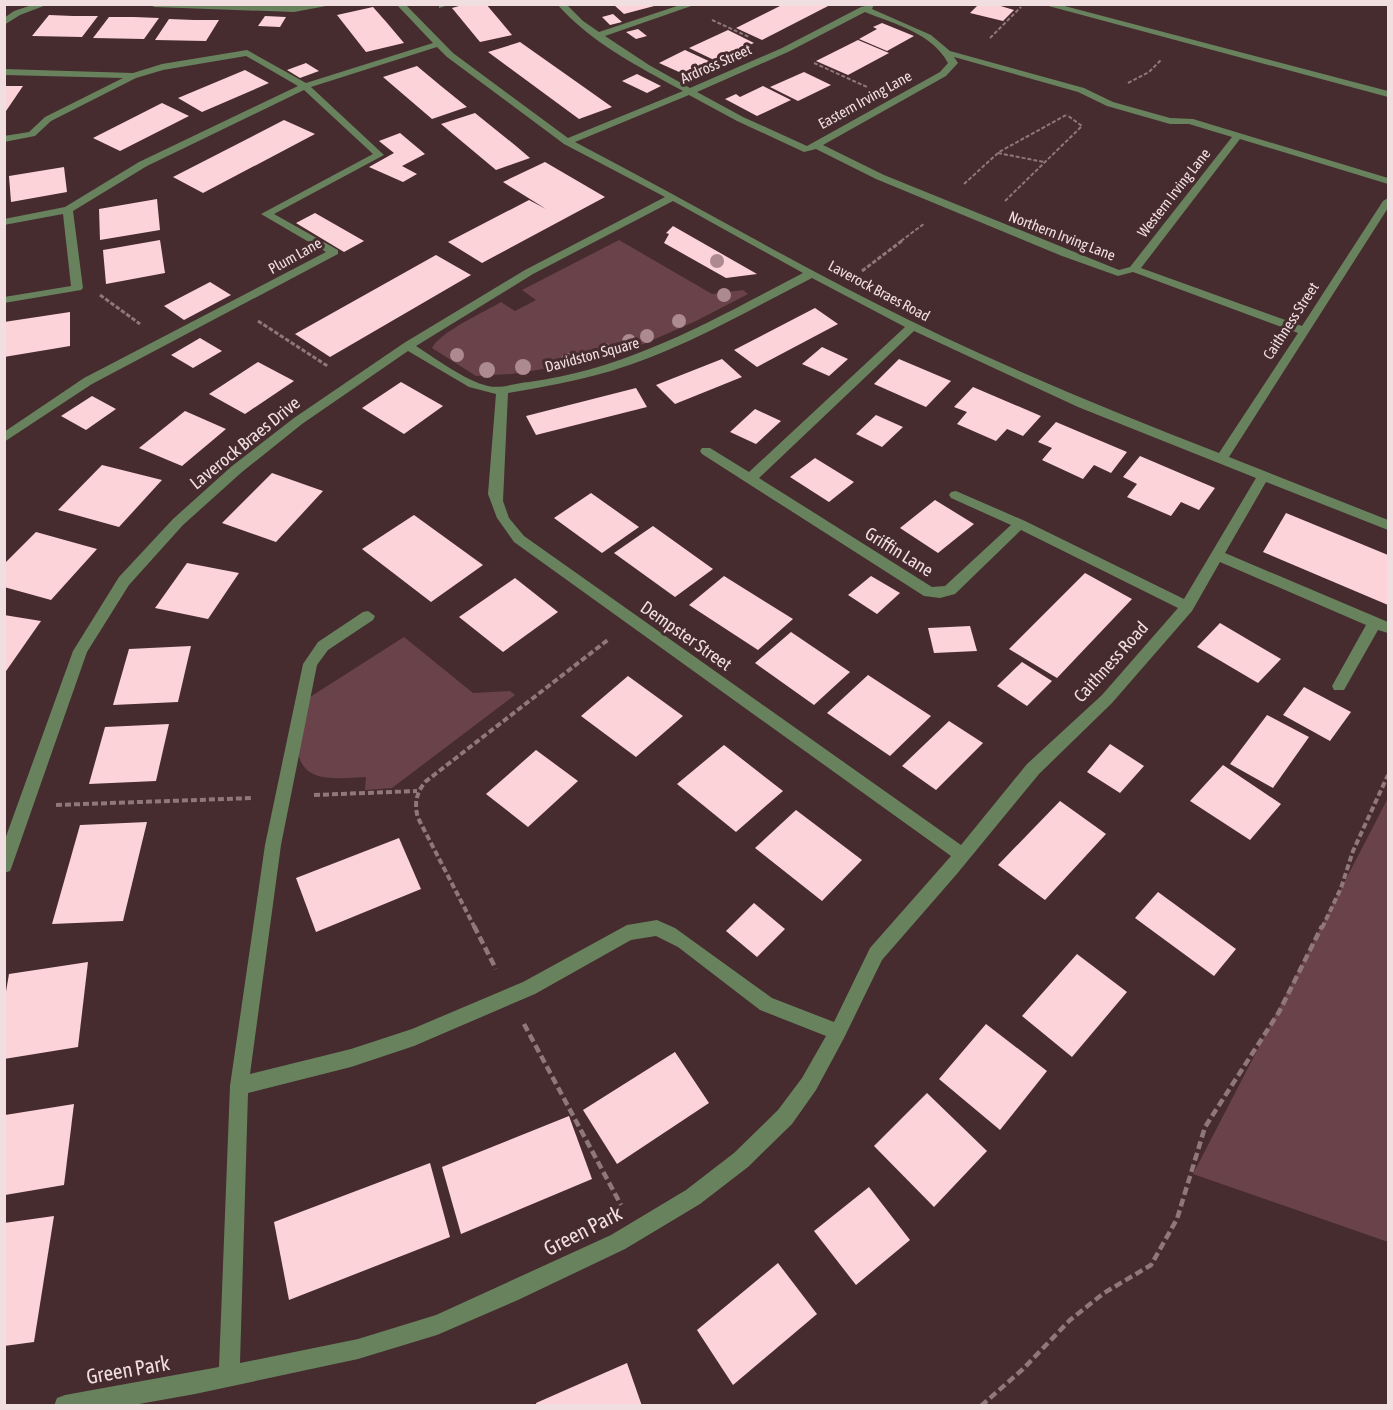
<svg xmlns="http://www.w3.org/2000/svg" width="1393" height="1410" font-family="'Asap Condensed',sans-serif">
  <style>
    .green { fill: #6a434a }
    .building { fill: #fcd3d9 }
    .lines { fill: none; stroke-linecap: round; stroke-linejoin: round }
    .path-far3 { stroke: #8f777a; stroke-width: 2; stroke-dasharray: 4 2; stroke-linecap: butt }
    .path-far2 { stroke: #8f777a; stroke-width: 3; stroke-dasharray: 4.5 2; stroke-linecap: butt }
    .path-far1 { stroke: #8f777a; stroke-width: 4; stroke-dasharray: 6 3; stroke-linecap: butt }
    .path { stroke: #8f777a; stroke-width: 4.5; stroke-dasharray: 8 4; stroke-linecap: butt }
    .minor { fill: #68825d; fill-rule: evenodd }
    .tree { fill: #ac8a8f }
    .labels { text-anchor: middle; stroke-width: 6; stroke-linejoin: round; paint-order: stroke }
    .far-street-label { font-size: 15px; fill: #f1dee0; stroke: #462b2f }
    .street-label { font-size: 18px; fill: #f1dee0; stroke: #462b2f }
    .near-street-label { font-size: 21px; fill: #f1dee0; stroke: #462b2f }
  </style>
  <rect width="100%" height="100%" fill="#462b2f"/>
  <g class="green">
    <path d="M619,240L712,294L743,290L748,294L696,321L639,346L604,357L543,369L512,374L476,376L432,348C441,331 483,313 501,302L515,311L536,300L522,290Z"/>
    <path d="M404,637L473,693L510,691L515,695L392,788L365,790L366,777C340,778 302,785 298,751L310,697Z"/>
    <path d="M1388,798V1242L1193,1174Z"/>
  </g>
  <g class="building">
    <path d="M466,4H486L512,35L480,42L452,8Z"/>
    <path d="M784,4H832L762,40L736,28Z"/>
    <path d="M979,4H994L1014,10L1003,21L970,13Z"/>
    <path d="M614,5H658L624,14Z"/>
    <path d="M373,7L388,24L404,43L366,52L337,15Z"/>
    <path d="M613,14L622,22L610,25L602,17Z"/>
    <path d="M49,15L73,16H98L82,37L32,36Z"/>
    <path d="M265,16L286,17L280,27L258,26Z"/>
    <path d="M109,17H134L159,18L144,39L93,38Z"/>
    <path d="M169,19L194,20H219L206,41L155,40Z"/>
    <path d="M882,23L914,36L887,51L859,39L877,29L873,27Z"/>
    <path d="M638,29L647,36L636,39L626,32Z"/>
    <path d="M728,30L754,43L714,60L689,48Z"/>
    <path d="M858,40L889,53L848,75L816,61Z"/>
    <path d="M520,42L588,90L612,107L579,119L488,52Z"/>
    <path d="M685,50L713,63L688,76L659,63Z"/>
    <path d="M306,63L319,71L300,78L287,70Z"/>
    <path d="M417,66L441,86L467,107L432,119L383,77Z"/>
    <path d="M245,70L269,83L202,112L178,98Z"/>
    <path d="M804,72L831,85L798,101L770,87Z"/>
    <path d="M637,74L661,86L647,93L622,81Z"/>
    <path d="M4,86H23L4,114Z"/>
    <path d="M763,86L791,100L757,116L725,99L736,94L740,97Z"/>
    <path d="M162,103L189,116L120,151L93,138Z"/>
    <path d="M475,113L516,146L530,158L496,170L441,124Z"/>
    <path d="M284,120L315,134L203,193L173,177Z"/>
    <path d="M400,133L425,154L402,166L417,174L403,182L369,167L394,153L379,141Z"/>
    <path d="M545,162L605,197L482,263L448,242L529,200L546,209L503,182Z"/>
    <path d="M64,167L67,192L11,202L9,176Z"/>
    <path d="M157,199L160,230L100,240L99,209Z"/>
    <path d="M315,213L364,241L344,252L296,223Z"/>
    <path d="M673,226L757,274L726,278L664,243L669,234L666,233Z"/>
    <path d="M160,240L165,273L106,284L103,250Z"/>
    <path d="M436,255L471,275L330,357L295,334Z"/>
    <path d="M210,282L231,295L184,320L164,306Z"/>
    <path d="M815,308L838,324L757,367L734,350Z"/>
    <path d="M70,312V346L4,357V322Z"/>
    <path d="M200,338L222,351L193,368L171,355Z"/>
    <path d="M822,347L848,359L829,376L802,364Z"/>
    <path d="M722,359L742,377L675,404L656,385Z"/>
    <path d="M899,359L951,381L926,407L874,384Z"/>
    <path d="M258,362L294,381L245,414L209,394Z"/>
    <path d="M401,382L443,406L404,434L362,408Z"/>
    <path d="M973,387L1041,416L1023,436L1007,429L996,441L957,424L967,412L954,407Z"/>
    <path d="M636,388L647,407L536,435L526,416Z"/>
    <path d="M92,396L116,409L86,430L61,416Z"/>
    <path d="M755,409L781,421L756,444L730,432Z"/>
    <path d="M185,411L226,429L182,466L139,448Z"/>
    <path d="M876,415L903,427L882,447L856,434Z"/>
    <path d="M1056,422L1127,452L1111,473L1094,465L1083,479L1042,460L1052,448L1038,442Z"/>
    <path d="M1140,456L1215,488L1199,510L1181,502L1171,516L1127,497L1137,484L1123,477Z"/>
    <path d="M815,458L854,482L829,502L790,477Z"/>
    <path d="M102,465L162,480L119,527L58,510Z"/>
    <path d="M272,473L323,491L276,542L222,523Z"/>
    <path d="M591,493L639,527L602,553L554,518Z"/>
    <path d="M935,500L974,524L938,553L900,528Z"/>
    <path d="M1286,513L1388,555V605L1263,552Z"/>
    <path d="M414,515L483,565L431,602L362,549Z"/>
    <path d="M653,526L713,569L675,597L614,553Z"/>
    <path d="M36,532L97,549L51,600L4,587V564Z"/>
    <path d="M187,563L239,573L208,619L155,608Z"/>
    <path d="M1085,573L1132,599L1057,678L1009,649Z"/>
    <path d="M724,576L793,619L758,650L689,605Z"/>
    <path d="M871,576L900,593L877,614L848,595Z"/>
    <path d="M515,578L558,612L503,652L459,617Z"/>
    <path d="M4,615L41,621L4,674Z"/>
    <path d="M1220,623L1281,659L1258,683L1197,647Z"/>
    <path d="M970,626L977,651L934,653L928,628Z"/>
    <path d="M791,632L850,672L814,705L755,663Z"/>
    <path d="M191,646L178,702L113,705L129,649Z"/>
    <path d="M1022,662L1052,681L1027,706L997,686Z"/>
    <path d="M868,675L931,716L890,756L827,713Z"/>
    <path d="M628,676L683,716L636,757L581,716Z"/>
    <path d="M1304,687L1351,712L1330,741L1283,715Z"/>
    <path d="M1267,715L1309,737L1273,788L1230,764Z"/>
    <path d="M949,721L983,743L936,790L902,766Z"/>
    <path d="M169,724L156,781L89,784L105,727Z"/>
    <path d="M1110,744L1144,766L1120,793L1087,772Z"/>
    <path d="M724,745L783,791L736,832L677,784Z"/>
    <path d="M536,750L578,781L528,827L486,794Z"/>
    <path d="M1223,765L1281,804L1250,840L1190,801Z"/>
    <path d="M1060,801L1106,834L1045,900L998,865Z"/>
    <path d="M796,810L862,860L822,901L755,848Z"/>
    <path d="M147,822L123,921L52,924L80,825Z"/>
    <path d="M399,838L421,889L316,932L296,878Z"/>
    <path d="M1158,892L1236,949L1214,976L1135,918Z"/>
    <path d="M754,903L785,929L757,957L726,931Z"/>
    <path d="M1077,954L1127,992L1072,1057L1022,1016Z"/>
    <path d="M88,962L78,1047L4,1059V1003L9,974Z"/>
    <path d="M986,1024L1047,1071L1000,1130L939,1079Z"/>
    <path d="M675,1052L709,1103L617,1164L583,1110Z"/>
    <path d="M927,1093L987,1151L934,1207L874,1146Z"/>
    <path d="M74,1104L64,1185L5,1195V1115Z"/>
    <path d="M569,1116L592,1179L461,1234L442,1167Z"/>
    <path d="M430,1163L450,1237L289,1300L274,1222Z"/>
    <path d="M869,1187L910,1240L856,1285L814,1231Z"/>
    <path d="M54,1216L34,1342L4,1346V1223Z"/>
    <path d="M778,1263L817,1314L733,1385L697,1330Z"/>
    <path d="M627,1363L642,1406H537L536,1403Z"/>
  </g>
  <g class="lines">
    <g class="path-far3">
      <path d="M712,20L749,37"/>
      <path d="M990,38L1021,7"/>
      <path d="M814,63L867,87"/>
      <path d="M1128,83L1149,72L1161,60"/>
      <path d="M998,153L1044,162"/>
      <path d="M964,184L999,152L1068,114"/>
      <path d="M1005,201L1082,126L1067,115"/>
      <path d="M901,241L925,223"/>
    </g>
    <g class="path-far2">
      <path d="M862,271L903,240"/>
      <path d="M100,295L140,324"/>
      <path d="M258,321L329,367"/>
    </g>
    <g class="path-far1">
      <path d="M314,795L417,791"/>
      <path d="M56,805L253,798"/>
      <path d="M475,928L418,818C414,804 416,794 425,782L609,639"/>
      <path d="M1322,928L1341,888L1353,851L1388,775"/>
    </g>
    <g class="path">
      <path d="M474,926L496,969"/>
      <path d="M524,1024L621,1205"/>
      <path d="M981,1406L1023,1369L1070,1320L1104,1293L1151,1265L1177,1219L1205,1127L1279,1012L1322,926"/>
    </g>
    <g class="minor">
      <path d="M35,4H49L20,15L4,25V18L14,11Z"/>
      <path d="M150,4L294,6L337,4L294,12L154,7Z"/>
      <path d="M396,4H405L453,53L568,138L683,91C639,67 590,42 557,4H566L583,21L599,32L683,4H697L605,36L649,65L690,88L782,48L861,7L874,4L872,9L931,35L950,51L1084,88L1113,102L1170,118L1193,119L1388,178V184L1240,139L1141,268L1302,326L1383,201L1388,198V208L1229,457L1388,520V530L1266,482L1225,553L1388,622V633L1378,630L1344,690H1334L1332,686L1366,625L1220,562L1192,611L1112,703L1039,774L956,875L882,960L844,1038L816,1090L792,1124L748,1167L700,1204L625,1249L518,1300L437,1335L358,1359L195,1394L128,1406H54L57,1398L65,1395L219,1367L230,1086L265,845L303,664L318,642L363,612L368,611L375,616L373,620L328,650L317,665L281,845L250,1074L351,1049L412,1029L523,982L627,925L657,920L675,928L772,998L834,1022L870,948L951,856L514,542L497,518L488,494L496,394L469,387L408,351L302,424L242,472L183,525L129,585L87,652L12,866L10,871L4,873V842L73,651L119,577L173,519L232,466L294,418L404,343L525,270L665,197L564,144L447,57L437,47L311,87L384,155L274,214L338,250V254L92,384L4,442V432L84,378L326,252L261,214L373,154L304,90L147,166L73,211L83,288L81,290L4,303V297L71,286L63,214L4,225V219L65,207L139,162L298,86L246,56L163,70L136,78L51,121L35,136L4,142V136L29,132L45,117L123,78L4,75V69L133,73L162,64L247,50L306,83L433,43ZM865,12C894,24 932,33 948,63L940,72L807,146L743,117L697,92L788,52ZM954,57L1078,92L1107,106L1170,124H1189L1232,137L1130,267L1119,270L884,175L823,145L946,76L958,63ZM689,95L737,121L804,152L816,149L876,179L1062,256L1118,276L1133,272L1298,333L1219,453C1101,407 984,359 871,301C771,250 675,194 575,142ZM673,201L803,273C715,319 629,369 529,382C516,383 501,389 488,386C466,381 436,359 416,346L533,274ZM812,278L905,327L749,472L710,448H702L700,451L702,454L924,596L940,598L955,594L1021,530L1178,608L1102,695L1027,764L961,845L524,536L509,518L503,501L508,393C543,387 577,381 611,371C682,350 747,311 812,278ZM914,331L1078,407L1256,478L1184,599L1025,521L956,491L951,492L949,495L951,498L1011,525L945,586L932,587L759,478ZM656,936L678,947L760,1010L826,1036L802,1078L778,1110L734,1153L686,1190L611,1235L436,1315L358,1339L240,1363L248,1093L351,1067L414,1046L535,994L631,940Z"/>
      <path d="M439,4H452L439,8Z"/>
      <path d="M1041,4H1057L1388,91V97Z"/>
    </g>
  </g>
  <g class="tree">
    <circle cx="717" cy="261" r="7"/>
    <circle cx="724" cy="295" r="7"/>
    <circle cx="679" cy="321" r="7"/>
    <circle cx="647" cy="336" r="7"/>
    <circle cx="629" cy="341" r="7"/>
    <circle cx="605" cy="350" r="7"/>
    <circle cx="457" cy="355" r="7"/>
    <circle cx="568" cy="360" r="7"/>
    <circle cx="523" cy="367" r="8"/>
    <circle cx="487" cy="370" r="8"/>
  </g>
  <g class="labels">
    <g class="far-street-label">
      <text transform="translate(716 64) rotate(-24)" y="5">Ardross Street</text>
      <text transform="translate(865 100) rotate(-29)" y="5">Eastern Irving Lane</text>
      <text transform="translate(1174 193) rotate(-52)" y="5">Western Irving Lane</text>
      <text transform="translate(1062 236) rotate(21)" y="5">Northern Irving Lane</text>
      <text transform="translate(295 256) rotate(-29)" y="5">Plum Lane</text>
      <text transform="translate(879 291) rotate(28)" y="5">Laverock Braes Road</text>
      <text transform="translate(1291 321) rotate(-57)" y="5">Caithness Street</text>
      <text transform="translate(592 355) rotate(-15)" y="5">Davidston Square</text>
    </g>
    <g class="street-label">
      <text transform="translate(245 443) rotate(-39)" y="6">Laverock Braes Drive</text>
      <text transform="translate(899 552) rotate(32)" y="6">Griffin Lane</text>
      <text transform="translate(686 636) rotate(35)" y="6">Dempster Street</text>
      <text transform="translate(1111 662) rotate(-48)" y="6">Caithness Road</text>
    </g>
    <g class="near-street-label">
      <text transform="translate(583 1231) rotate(-27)" y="7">Green Park</text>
      <text transform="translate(128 1370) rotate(-10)" y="7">Green Park</text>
    </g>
  </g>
  <rect width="1393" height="1410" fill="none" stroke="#f1dee0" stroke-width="12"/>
</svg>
